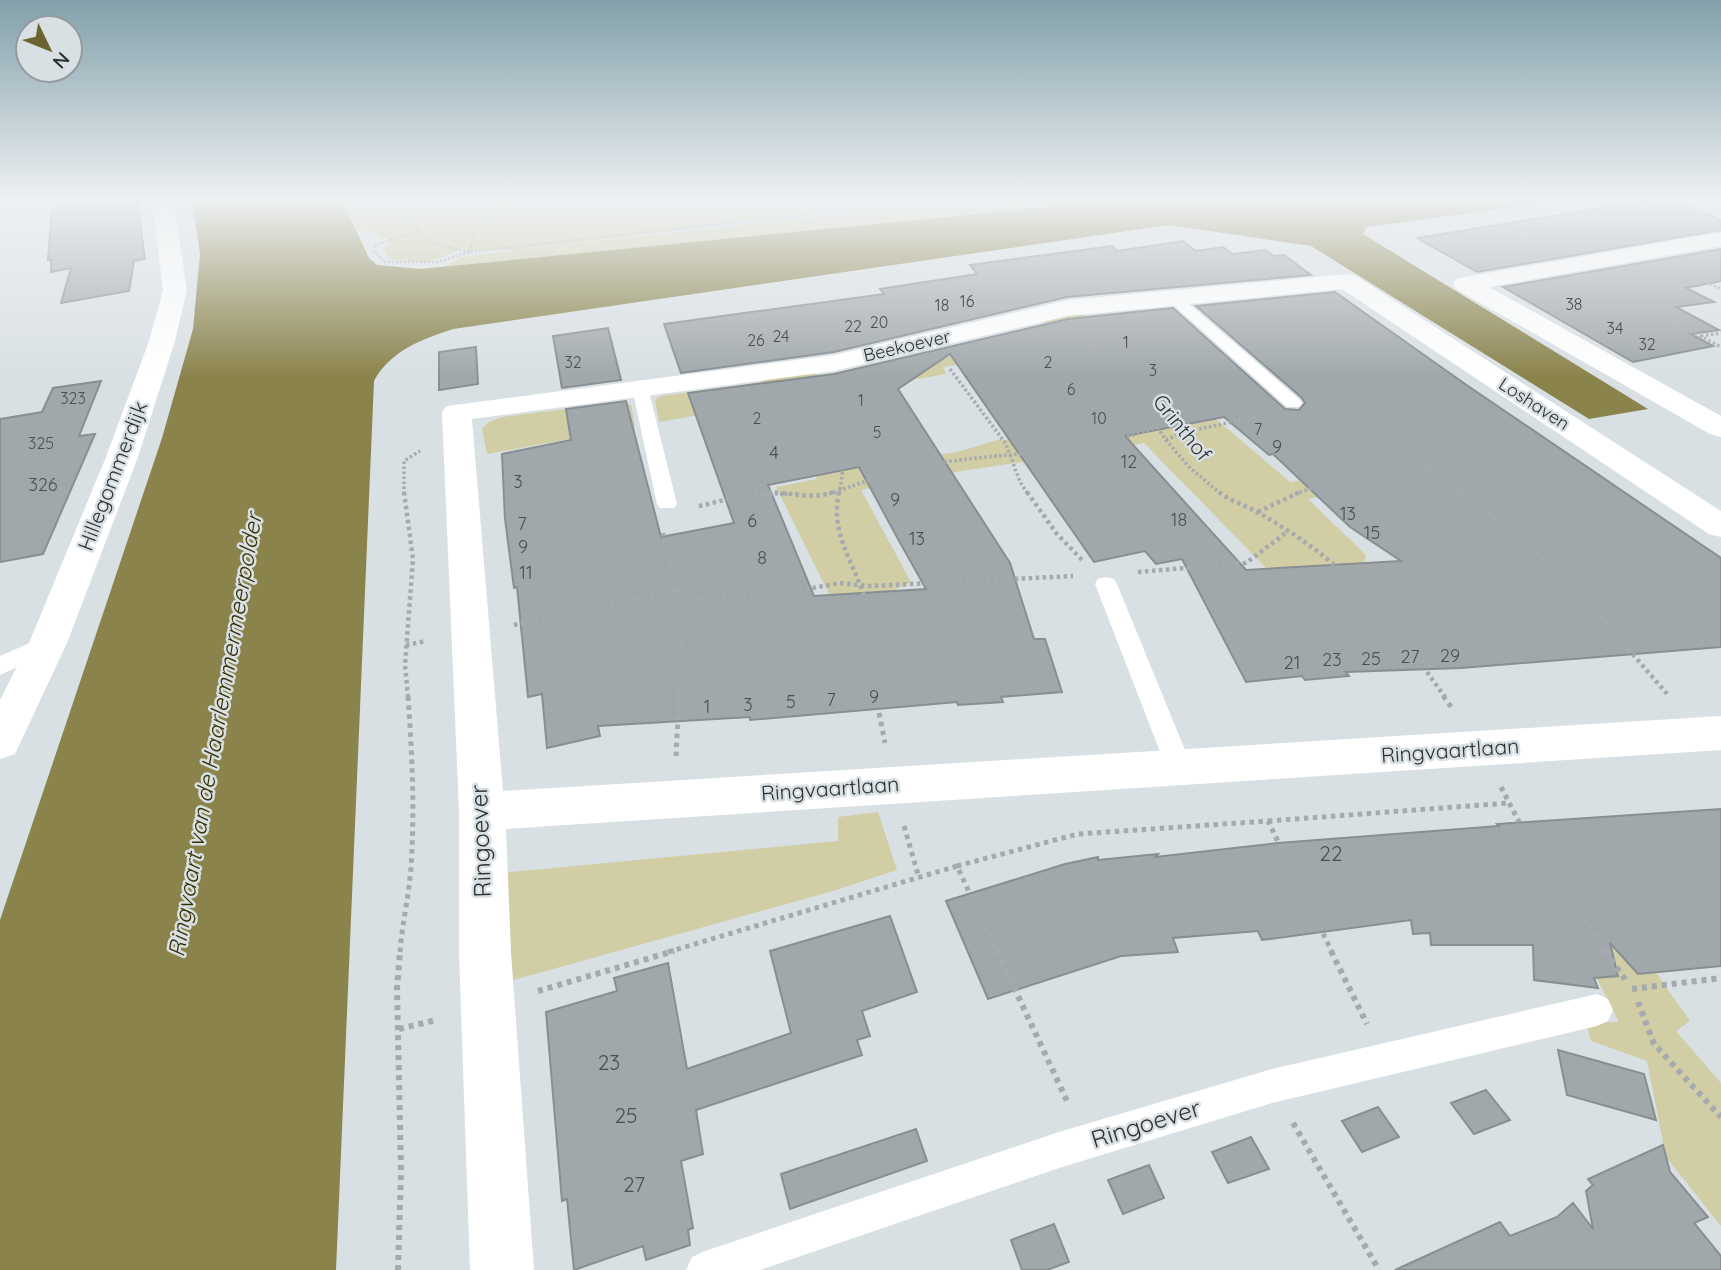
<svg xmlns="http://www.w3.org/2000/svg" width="1721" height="1270" font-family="Quicksand,sans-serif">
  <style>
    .green { fill: #d1cda5; fill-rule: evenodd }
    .water { fill: #8a834c }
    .building { fill: #a1a8ac; stroke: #888f93; stroke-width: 2; fill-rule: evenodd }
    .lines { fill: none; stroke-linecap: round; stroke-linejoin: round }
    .path-far4 { stroke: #a5aaae; stroke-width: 2.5; stroke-dasharray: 2 2; stroke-linecap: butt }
    .path-far3 { stroke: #a5aaae; stroke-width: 3.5; stroke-dasharray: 2.5 2.5; stroke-linecap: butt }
    .path-far2 { stroke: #a5aaae; stroke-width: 4.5; stroke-dasharray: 3.5 3.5; stroke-linecap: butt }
    .path-far1 { stroke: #a5aaae; stroke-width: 5; stroke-dasharray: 4.5 4.5; stroke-linecap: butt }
    .path { stroke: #a5aaae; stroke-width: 6; stroke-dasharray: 5 5; stroke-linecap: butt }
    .service { fill: #fff; fill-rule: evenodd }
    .minor { fill: #fff; fill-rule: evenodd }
    .tertiary { fill: #fff; fill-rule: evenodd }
    .labels { text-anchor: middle; stroke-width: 5; stroke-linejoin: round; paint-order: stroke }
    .far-number-label { font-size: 16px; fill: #4b4f51 }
    .far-street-label { font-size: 18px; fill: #2e3133; stroke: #d9e0e4 }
    .number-label { font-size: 18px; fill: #4b4f51 }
    .street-label { font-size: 21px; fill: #2e3133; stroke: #d9e0e4 }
    .near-number-label { font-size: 21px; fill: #4b4f51 }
    .water-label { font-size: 23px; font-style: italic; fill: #373101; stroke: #d9e0e4 }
    .near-street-label { font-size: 24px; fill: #2e3133; stroke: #d9e0e4 }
  </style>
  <rect width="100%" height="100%" fill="#d9e0e4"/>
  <g class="green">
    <path d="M341,199H926L541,247L977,199H1130L443,267L463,257L516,250H460L428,262L393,260L387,256L383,247L391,244L388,238H382L373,230H355Z"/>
    <path d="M1164,308L1184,317L1102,332L1195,423L1216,419L1290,482L1357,473L1362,488L1308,499L1366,555L1356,599L1319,566L1267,569L1144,443C1050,461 954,468 861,490L911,582L893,591L885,631L844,594H829L776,487L817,479L774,402L659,422L655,400L661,396L762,382C772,374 787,368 801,369C811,370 818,377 829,377L1045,325V317L1072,310L1086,316ZM1053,349L1088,436L997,440L957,452L876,463L838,393L946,374L943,367Z"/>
    <path d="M622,402L631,405L635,427L487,454L482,429L489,422L502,417Z"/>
    <path d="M878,812L897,870L833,891L510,981L501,873L838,841V817Z"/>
    <path d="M1602,896L1690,1021L1676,1031L1721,1083V1226L1666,1157L1647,1061L1591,1041L1586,1022H1619L1567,920Z"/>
  </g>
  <path class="water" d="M192,199H341L369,258L377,265L420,269L1130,199H1574L1367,227L1363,234L1648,409L1589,419L1311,246L1169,225L453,329C422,339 390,351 374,381L336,1270H0V920L162,438L193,329L200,254Z"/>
  <g class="building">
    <path d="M92,199H137L145,259L134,261L129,291L61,303L71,268L51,272V260H48L52,208Z"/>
    <path d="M1657,199H1672L1721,220V230L1477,272L1417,238Z"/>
    <path d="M1183,241L1196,251L1223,247L1233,254L1265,250L1274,256L1284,255L1311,275L1067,297L834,352L681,373L664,324L884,294L880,289L977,274L970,265L1112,246L1117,251Z"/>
    <path d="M1721,249V281L1686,288L1714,302L1676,307L1719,330L1691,334L1713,346L1633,362L1503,287Z"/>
    <path d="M1335,292L1468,386L1721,558V647L1461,668L1346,672L1349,676L1305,680L1302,676L1246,682L1182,559L1156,564L1145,551L1094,562L950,354L898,389L1010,563L1034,639H1045L1062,692L1001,697L1003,702L958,705L957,702L750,720V717L598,726L600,736L547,748L542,694L528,697L517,587L514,588L505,519L502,454L571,440L566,409L626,401L661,537L734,523L688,393L834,374L1068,319L1173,308L1285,409L1299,410L1305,403L1301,397L1196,306ZM1224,417L1269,455L1273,454L1350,527L1401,561L1246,570L1125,436ZM859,467L898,539L926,589L814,596L768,485Z"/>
    <path d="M608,328L621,380L562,388L553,336Z"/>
    <path d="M476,347L478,384L439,390V352Z"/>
    <path d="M101,381L79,436L95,434L43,554L0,562V419L42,412L53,388Z"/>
    <path d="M1721,809V966L1638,974L1610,943L1618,976L1594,978L1598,988L1534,980L1533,945H1431L1430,933L1413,934L1411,920L1262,940L1258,931L1173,938L1178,952L1121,956L988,999L946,901L1065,864L1098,857V860L1158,854L1155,857L1278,843L1499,826L1497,824Z"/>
    <path d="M890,916L917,992L862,1011L870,1036L857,1040L862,1055L696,1110L703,1154L681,1161L693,1228L688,1230L690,1245L646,1260L643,1246L574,1270L567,1199L562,1201L546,1012L617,991L614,978L668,963L687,1069L791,1033L770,951Z"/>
    <path d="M1558,1050L1644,1074L1656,1120L1567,1095Z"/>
    <path d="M1486,1090L1510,1120L1474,1134L1451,1103Z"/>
    <path d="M1378,1107L1399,1137L1362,1152L1342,1121Z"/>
    <path d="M916,1129L927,1161L790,1209L781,1174Z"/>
    <path d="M1251,1137L1269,1169L1228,1183L1212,1152Z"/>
    <path d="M1663,1145L1670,1172L1708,1217L1694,1223L1721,1256V1270H1395L1500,1222L1510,1236L1557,1217L1573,1203L1593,1229L1586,1191L1593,1185L1588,1179Z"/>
    <path d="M1149,1165L1164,1198L1123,1214L1108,1180Z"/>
    <path d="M1054,1224L1069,1262L1047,1270H1022L1011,1240Z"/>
  </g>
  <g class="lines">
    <g class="path-far4">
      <path d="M393,199L428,242L468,252"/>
      <path d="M397,204L492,199"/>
      <path d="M419,232L374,245V252L385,262H438L469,252L951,199"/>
      <path d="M469,252L487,201"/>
      <path d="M1696,277L1721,289"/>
      <path d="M1613,291L1689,331"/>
    </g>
    <g class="path-far3">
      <path d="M1686,329L1721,347"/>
      <path d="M1701,336L1721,333"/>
      <path d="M1084,339L1136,396L1166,440L1189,467L1221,494"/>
      <path d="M950,369L1006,444L1020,482L1028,494"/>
      <path d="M806,399C837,427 849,450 839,494"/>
      <path d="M1327,404L1344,401L1462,494"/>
      <path d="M1166,440L1181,433L1260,416"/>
      <path d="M404,494V461L420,451"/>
      <path d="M755,494H799"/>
      <path d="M829,494C861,483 893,471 926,465C1005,451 1080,456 1157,427"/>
      <path d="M1295,494C1358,471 1427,471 1491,452"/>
    </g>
    <g class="path-far2">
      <path d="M404,492L413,559L405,665L408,697"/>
      <path d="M839,492C830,533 852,559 864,596C868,611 869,629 871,645"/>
      <path d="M1027,492L1057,534L1084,562"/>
      <path d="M1219,492C1230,501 1245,505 1257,512C1302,537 1346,570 1379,609"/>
      <path d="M1460,492L1560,570L1668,695"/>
      <path d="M699,506C719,502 739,495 759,493C787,490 808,501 834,492"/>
      <path d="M1258,512L1300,492"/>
      <path d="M663,533L677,590"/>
      <path d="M1138,572L1246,563L1287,532"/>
      <path d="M514,625L677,590L684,600L807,589L840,583L870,586L1073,576"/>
      <path d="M406,645L426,641"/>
      <path d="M1427,672L1445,697"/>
      <path d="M679,697L684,600"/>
    </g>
    <g class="path-far1">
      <path d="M1443,696L1452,708"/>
      <path d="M879,713L885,743"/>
      <path d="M676,756L679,696"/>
      <path d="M1501,787L1519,822"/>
      <path d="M1268,821L1509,803"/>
      <path d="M904,826L919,878"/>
      <path d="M957,866L1078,834L1268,821L1332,952"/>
      <path d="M1570,895L1606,952"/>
      <path d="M400,952C402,924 409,896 411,867C415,810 412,753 408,696"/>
      <path d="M668,952L957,866L997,952"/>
    </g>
    <g class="path">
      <path d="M997,951L1068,1103"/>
      <path d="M1331,951L1367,1024"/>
      <path d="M1605,951L1627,982"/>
      <path d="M1632,989L1721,978"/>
      <path d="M538,991L674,951"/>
      <path d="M1638,1002L1654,1044L1721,1117"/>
      <path d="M399,1029L436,1020"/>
      <path d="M1293,1123L1379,1270"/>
      <path d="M398,1270L401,1172L397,989L400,951"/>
    </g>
    <g class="service">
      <path d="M1174,294L1179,295L1299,399L1302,403L1299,407H1287L1169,301L1167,298Z"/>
      <path d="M640,383L648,388L677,504L674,508H660L657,504L632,388Z"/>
      <path d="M1106,577L1114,579L1117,584L1192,767L1188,774L1179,777L1170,774L1166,767L1095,584L1098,579Z"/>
      <path d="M48,635L56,637L59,643L56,649L0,675V656Z"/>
      <path d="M1597,994L1608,999L1613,1010L1608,1021L1597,1026L1272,1103L1059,1168L760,1270H686L692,1257L705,1251L1059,1132L1272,1069Z"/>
    </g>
    <g class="minor">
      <path d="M1721,232V246L1489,287L1721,416V437L1710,434L1456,289L1453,284L1456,279L1465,277Z"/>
      <path d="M1347,274L1356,276L1721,511V537L1709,534L1342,289L1068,316L834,371L472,419L503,791L1721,716V750L506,829L511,952L534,1270H470L459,952V811L442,412L447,406L834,355L1068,300Z"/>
    </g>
    <path class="tertiary" d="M152,199H173L187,290L175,341L138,457L67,643L15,754L0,759V700L29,643L106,457L149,341L163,290Z"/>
  </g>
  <linearGradient id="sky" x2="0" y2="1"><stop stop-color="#82a0aa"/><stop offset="0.53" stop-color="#eef1f3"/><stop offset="1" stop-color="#eef1f3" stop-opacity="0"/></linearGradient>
  <rect width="1721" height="377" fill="url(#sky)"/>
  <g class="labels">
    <g class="far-number-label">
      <text x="967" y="307">16</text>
      <text x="1574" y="310">38</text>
      <text x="942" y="311">18</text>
      <text x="879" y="328">20</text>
      <text x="853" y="332">22</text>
      <text x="1615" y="334">34</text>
      <text x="781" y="342">24</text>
      <text x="756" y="346">26</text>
      <text x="1126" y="348">1</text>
      <text x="1647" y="350">32</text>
      <text x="573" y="368">32</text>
      <text x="1048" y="368">2</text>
      <text x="1153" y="376">3</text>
      <text x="1071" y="395">6</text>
      <text x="73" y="404">323</text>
      <text x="861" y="406">1</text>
      <text x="757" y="424">2</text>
      <text x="1099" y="424">10</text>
      <text x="1258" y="435">7</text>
      <text x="877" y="438">5</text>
      <text x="41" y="449">325</text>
    </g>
    <g class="far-street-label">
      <text transform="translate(907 346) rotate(-13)" y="6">Beekoever</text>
      <text transform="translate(1534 404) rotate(33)" y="6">Loshaven</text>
    </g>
    <g class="number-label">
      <text x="1277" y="453">9</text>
      <text x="774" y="459">4</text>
      <text x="1129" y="468">12</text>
      <text x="518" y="488">3</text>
      <text x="43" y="491">326</text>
      <text x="895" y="506">9</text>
      <text x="1348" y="520">13</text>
      <text x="1179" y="526">18</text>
      <text x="752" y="527">6</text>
      <text x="522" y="530">7</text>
      <text x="1372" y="539">15</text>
      <text x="917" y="545">13</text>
      <text x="523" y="553">9</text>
      <text x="762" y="564">8</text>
      <text x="526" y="579">11</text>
      <text x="1450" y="662">29</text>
      <text x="1410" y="663">27</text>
      <text x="1371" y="665">25</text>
      <text x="1332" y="666">23</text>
      <text x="1292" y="669">21</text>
      <text x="874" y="703">9</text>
      <text x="831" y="706">7</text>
      <text x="791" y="708">5</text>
      <text x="748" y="711">3</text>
      <text x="707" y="713">1</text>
    </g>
    <g class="street-label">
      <text transform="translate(1182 428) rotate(51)" y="7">Grinthof</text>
      <text transform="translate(113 476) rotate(-69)" y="7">Hillegommerdijk</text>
      <text transform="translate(1450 751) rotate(-4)" y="7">Ringvaartlaan</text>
      <text transform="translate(830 789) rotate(-4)" y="7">Ringvaartlaan</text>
    </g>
    <g class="near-number-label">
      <text x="1331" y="861">22</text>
      <text x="609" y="1070">23</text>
      <text x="626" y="1123">25</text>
      <text x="634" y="1192">27</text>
    </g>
    <g class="water-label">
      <text transform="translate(215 735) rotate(-80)" y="8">Ringvaart van de Haarlemmermeerpolder</text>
    </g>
    <g class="near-street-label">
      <text transform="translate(481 841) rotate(-92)" y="8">Ringoever</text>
      <text transform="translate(1146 1124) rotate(-17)" y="8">Ringoever</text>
    </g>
  </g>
  <g transform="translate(49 49) rotate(133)"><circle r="33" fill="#d9e0e4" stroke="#959a9d" stroke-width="2"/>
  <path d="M0-5L12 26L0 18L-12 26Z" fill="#6b6431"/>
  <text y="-10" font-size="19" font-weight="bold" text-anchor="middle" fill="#2e3133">N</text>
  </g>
</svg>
